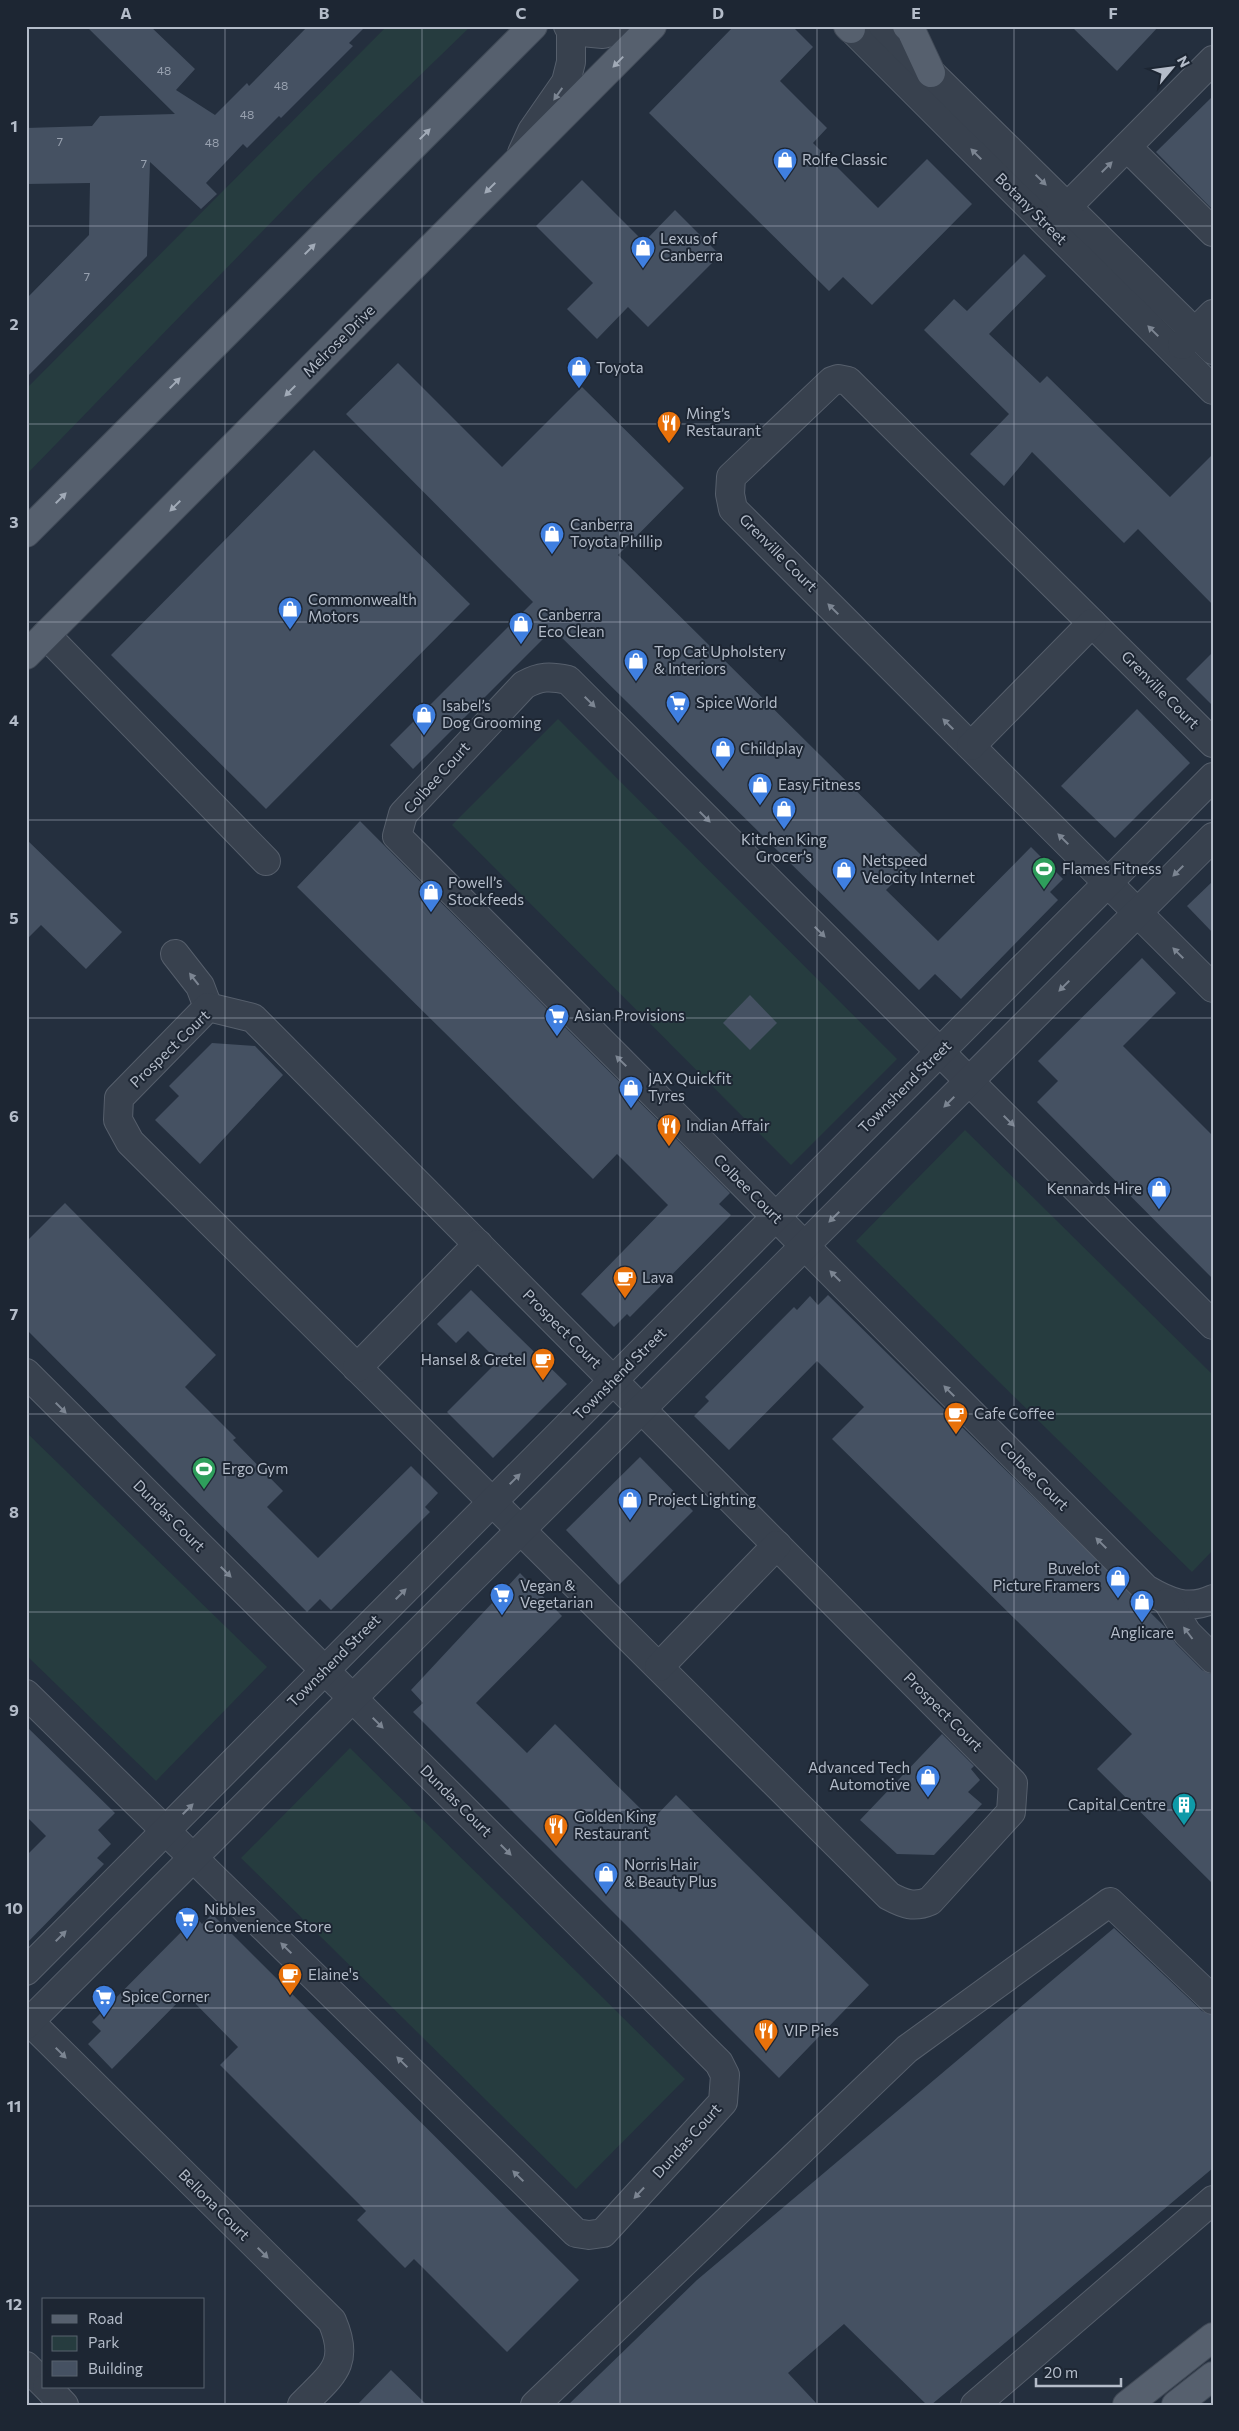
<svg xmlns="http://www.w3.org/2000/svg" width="1239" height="2431" font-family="Commissioner,sans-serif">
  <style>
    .green { fill: #263c3f }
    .building { fill: #455162 }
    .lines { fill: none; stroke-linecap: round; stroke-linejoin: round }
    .minor-casing { stroke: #565f6c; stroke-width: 30 }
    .major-casing { stroke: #414a57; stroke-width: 30 }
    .minor { stroke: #38414e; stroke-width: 28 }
    .major { stroke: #56606e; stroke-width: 28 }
    .oneway { fill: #a1aab7 }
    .oneway2 { fill: #7c8592 }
    .grid { fill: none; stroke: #b4bcc9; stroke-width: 1; stroke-opacity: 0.55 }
    .labels { text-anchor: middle; stroke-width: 4; stroke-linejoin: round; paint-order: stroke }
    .number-label { font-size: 12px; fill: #98a1af }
    .poi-label { font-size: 15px; fill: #b4bcc9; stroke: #1d2633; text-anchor: start }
    .street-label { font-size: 15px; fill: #b4bcc9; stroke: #1d2633 }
    .neatline { fill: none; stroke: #b4bcc9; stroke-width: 2 }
    .grid-label { font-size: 16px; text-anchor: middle; font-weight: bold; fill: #b4bcc9 }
  </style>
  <rect width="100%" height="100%" fill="#242f3e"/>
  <g class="green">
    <path d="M387,26H471L315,177L26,475V389Z"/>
    <path d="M558,719L897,1059L791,1165L452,825Z"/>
    <path d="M965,1130L1213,1375V1550L1192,1572L856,1241Z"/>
    <path d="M26,1432L267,1667L156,1781L26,1655Z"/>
    <path d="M350,1748L685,2079L576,2189L241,1858Z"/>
  </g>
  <g class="building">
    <path d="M86,26H150L195,69L176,90L215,115L247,83L249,86L308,26H366L349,43L353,46L281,118L279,116L247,148L243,144L206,183L217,194L201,209L150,162L147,256L26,378V299L89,235L90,183L26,184V128L92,126L100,116L175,114Z"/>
    <path d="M734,26H792L813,47L780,81L827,128L813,143L878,208L927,159L972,204L872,305L843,277L829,291L649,113Z"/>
    <path d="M1071,26H1159L1117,71Z"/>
    <path d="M1213,96V210L1156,152Z"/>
    <path d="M582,180L644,242L675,210L720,255L648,327L628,307L597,339L567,309L593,283L536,226Z"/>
    <path d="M1024,254L1046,276L989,334L1040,383L1047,376L1170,497L1213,454V605L1138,529L1124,543L1032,452L1004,486L970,454L1009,414L924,330L954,299L967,311Z"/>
    <path d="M398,363L502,467L582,387L684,488L618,555L921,855L886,890L938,941L1031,847L1063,879L1050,892L1058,900L961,999L935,974L919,990L553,629L413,769L390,745L533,602L346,414Z"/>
    <path d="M314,450L470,604L266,809L111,655Z"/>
    <path d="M1213,652V706L1186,679Z"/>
    <path d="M1137,709L1190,763L1115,838L1061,786Z"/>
    <path d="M360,821L730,1193L719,1204L731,1215L630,1317L627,1314L614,1327L581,1294L668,1205L617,1154L593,1179L297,887Z"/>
    <path d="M26,839L122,932L86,969L41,925L26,940Z"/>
    <path d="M1213,881V933L1187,906Z"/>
    <path d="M1142,958L1176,993L1123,1046L1213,1136V1279L1037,1102L1058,1081L1038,1061Z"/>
    <path d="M750,995L777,1023L750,1050L723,1023Z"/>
    <path d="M212,1043L255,1046L283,1075L200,1164L155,1120L179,1096L169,1086Z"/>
    <path d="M65,1203L216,1355L185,1387L236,1438L233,1440L283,1491L267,1507L318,1558L411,1466L438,1493L425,1507L430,1512L331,1610L320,1599L307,1612L26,1329V1242Z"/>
    <path d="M471,1290L567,1384L493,1458L447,1412L498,1361L468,1331L456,1343L437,1324Z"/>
    <path d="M828,1295L1166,1628L1176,1644L1202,1670L1213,1675V1884L1097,1769L1132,1734L832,1439L864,1407L817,1361L729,1450L694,1416L709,1401L705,1397L794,1307L797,1310L810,1296L818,1305Z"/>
    <path d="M640,1457L693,1511L619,1585L566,1530Z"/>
    <path d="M520,1573L562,1616L476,1703L527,1753L555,1724L652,1820L676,1795L869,1985L779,2078L413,1712L423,1703L411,1690Z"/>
    <path d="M26,1726L115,1813L98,1830L111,1844L97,1858L104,1864L26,1944V1856L46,1836L26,1816Z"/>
    <path d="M942,1734L974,1766L971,1769L980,1780L968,1792L982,1804L934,1855L897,1854L860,1820Z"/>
    <path d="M212,1914L579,2280L507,2352L414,2259L405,2268L357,2220L366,2211L220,2065L238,2047L186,1994L112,2069L88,2044L101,2031L92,2022L196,1917L202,1924Z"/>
    <path d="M1114,1928L1202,2011L1213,2015V2168L931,2405H927L844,2324L788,2373L818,2405H568L697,2280Z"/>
    <path d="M391,2370L427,2405H357Z"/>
  </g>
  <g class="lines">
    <defs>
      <g id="minor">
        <path d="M849,26L1213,390"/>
        <path d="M883,26L1213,350"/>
        <path d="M571,31L603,34L635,26"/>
        <path d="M1127,147L1213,232"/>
        <path d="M522,153L532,131L566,82L571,62V31L568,26"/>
        <path d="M1054,220L1213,60"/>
        <path d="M1182,345L1213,314"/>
        <path d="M46,635L266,861"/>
        <path d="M1213,743L848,381L838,379L832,381L731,477L730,494L733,509L1213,988"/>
        <path d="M971,746L1092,623"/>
        <path d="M175,954L200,986L208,1007"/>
        <path d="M208,1007L253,1018L1013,1783L1011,1812L930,1901C914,1908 904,1904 889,1896L130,1142L118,1120L119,1098Z"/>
        <path d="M1213,1325L568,680C550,676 540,676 524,685L403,814L397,836L1146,1589C1168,1602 1188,1611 1213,1599"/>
        <path d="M357,1368L478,1244"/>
        <path d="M26,1373L719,2063L725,2075L723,2102L603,2233L589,2235L576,2233L26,1694"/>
        <path d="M1168,1602L1187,1633L1213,1659"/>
        <path d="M659,1667L777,1545"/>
        <path d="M26,1971L1213,777"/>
        <path d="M26,2018L332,2321C351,2365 331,2375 302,2405"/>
        <path d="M26,2025L1213,837"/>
        <path d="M26,2366L44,2384"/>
        <path d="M47,2387L64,2405"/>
        <path d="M535,2405L907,2049L1110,1902L1213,2000"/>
        <path d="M975,2405L1213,2200"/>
      </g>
      <g id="major">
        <path d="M848,26L851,29"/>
        <path d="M907,26L911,30L931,73"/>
        <path d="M26,533L533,26"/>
        <path d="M26,655L652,26"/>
        <path d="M1127,2405L1213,2337"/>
        <path d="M1176,2405L1213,2376"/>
      </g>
    </defs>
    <use href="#minor" class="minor-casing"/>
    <use href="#major" class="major-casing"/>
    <use href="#minor" class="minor"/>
    <use href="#major" class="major"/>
  </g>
  <defs><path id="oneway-solid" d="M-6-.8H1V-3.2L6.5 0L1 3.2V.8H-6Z" transform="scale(1.25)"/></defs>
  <g class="oneway">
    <use href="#oneway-solid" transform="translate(618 62) rotate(134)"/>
    <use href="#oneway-solid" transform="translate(425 134) rotate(-45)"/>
    <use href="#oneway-solid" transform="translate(490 188) rotate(135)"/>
    <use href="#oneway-solid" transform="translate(310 249) rotate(-45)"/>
    <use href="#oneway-solid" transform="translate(175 383) rotate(-45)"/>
    <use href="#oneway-solid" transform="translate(290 391) rotate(135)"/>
    <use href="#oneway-solid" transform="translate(61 498) rotate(-45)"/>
    <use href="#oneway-solid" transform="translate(175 506) rotate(135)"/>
  </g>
  <g class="oneway2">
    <use href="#oneway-solid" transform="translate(558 94) rotate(125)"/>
    <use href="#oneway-solid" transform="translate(976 154) rotate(-135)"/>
    <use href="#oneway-solid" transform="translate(1107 167) rotate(-45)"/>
    <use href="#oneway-solid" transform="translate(1041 180) rotate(44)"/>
    <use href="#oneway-solid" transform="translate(1153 331) rotate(-135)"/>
    <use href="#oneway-solid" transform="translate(833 609) rotate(-135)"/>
    <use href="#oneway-solid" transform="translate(590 702) rotate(45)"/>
    <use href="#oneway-solid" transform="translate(948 724) rotate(-135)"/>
    <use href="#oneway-solid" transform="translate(705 817) rotate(45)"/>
    <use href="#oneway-solid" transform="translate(1063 839) rotate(-135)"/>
    <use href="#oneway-solid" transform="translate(1178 871) rotate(135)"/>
    <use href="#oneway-solid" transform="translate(820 932) rotate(45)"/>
    <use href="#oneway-solid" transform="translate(1178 953) rotate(-135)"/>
    <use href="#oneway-solid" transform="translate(194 979) rotate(-128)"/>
    <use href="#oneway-solid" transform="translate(1064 986) rotate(135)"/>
    <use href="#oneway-solid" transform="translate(621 1061) rotate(-135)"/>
    <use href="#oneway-solid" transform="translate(949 1102) rotate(135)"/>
    <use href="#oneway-solid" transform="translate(1009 1121) rotate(45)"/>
    <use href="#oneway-solid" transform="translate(834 1217) rotate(135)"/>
    <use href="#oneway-solid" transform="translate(835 1276) rotate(-135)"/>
    <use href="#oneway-solid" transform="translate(949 1391) rotate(-135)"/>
    <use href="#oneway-solid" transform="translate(61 1408) rotate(45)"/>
    <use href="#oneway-solid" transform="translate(515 1479) rotate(-45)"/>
    <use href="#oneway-solid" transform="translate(1101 1543) rotate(-135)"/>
    <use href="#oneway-solid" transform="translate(226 1572) rotate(45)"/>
    <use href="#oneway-solid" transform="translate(401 1594) rotate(-45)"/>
    <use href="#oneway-solid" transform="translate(1188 1633) rotate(-127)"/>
    <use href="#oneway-solid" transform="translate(378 1723) rotate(45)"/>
    <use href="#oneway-solid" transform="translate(188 1809) rotate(-45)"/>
    <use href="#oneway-solid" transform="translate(506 1850) rotate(45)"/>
    <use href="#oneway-solid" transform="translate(61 1936) rotate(-45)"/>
    <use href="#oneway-solid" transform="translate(286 1948) rotate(-136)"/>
    <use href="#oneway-solid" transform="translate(61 2053) rotate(45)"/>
    <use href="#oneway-solid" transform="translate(402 2062) rotate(-136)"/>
    <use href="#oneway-solid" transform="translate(518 2176) rotate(-136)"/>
    <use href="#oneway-solid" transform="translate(639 2193) rotate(133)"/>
    <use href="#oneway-solid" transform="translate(263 2253) rotate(45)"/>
  </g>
  <path class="grid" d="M225,26V2405M422,26V2405M620,26V2405M817,26V2405M1014,26V2405M26,226H1213M26,424H1213M26,622H1213M26,820H1213M26,1018H1213M26,1216H1213M26,1414H1213M26,1612H1213M26,1810H1213M26,2008H1213M26,2206H1213"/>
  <defs>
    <symbol id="shop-pin" viewBox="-11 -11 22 30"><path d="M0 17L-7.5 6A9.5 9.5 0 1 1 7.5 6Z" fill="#3f7fe0" stroke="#1d2633"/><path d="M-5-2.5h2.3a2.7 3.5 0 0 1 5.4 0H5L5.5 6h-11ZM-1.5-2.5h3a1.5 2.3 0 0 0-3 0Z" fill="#fff"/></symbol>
    <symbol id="restaurant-pin" viewBox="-11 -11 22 30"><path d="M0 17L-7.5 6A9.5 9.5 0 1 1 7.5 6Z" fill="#e8710a" stroke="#1d2633"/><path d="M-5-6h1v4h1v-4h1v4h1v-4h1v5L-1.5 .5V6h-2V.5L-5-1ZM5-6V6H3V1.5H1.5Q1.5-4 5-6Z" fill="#fff"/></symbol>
    <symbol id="supermarket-pin" viewBox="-11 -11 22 30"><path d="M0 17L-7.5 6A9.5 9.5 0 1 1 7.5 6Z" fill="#3f7fe0" stroke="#1d2633"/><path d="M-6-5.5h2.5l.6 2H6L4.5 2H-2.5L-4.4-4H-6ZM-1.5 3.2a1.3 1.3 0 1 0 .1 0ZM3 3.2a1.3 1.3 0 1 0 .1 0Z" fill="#fff"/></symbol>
    <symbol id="stadium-pin" viewBox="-11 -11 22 30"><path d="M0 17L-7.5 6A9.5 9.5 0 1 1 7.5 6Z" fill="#2e9e5b" stroke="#1d2633"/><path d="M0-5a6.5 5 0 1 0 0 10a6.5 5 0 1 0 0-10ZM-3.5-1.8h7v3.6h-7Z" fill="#fff"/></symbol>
    <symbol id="cafe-pin" viewBox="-11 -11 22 30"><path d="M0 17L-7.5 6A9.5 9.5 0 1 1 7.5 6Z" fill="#e8710a" stroke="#1d2633"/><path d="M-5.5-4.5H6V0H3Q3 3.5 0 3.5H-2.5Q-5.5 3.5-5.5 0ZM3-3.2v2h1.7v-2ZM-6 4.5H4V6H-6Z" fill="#fff"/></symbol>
    <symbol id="building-pin" viewBox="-11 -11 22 30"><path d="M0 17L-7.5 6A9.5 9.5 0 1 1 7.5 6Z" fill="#0f9aa8" stroke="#1d2633"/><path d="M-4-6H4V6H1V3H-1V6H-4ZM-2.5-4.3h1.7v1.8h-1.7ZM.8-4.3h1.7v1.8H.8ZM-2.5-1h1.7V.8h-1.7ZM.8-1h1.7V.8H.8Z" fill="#fff"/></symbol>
  </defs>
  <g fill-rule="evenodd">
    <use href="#shop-pin" x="771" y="146" width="28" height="38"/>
    <use href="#shop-pin" x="629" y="234" width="28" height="38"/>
    <use href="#shop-pin" x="565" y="354" width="28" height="38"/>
    <use href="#restaurant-pin" x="655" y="409" width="28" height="38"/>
    <use href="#shop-pin" x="538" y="520" width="28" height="38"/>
    <use href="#shop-pin" x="276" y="595" width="28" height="38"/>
    <use href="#shop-pin" x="507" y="610" width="28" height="38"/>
    <use href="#shop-pin" x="622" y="647" width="28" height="38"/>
    <use href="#supermarket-pin" x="664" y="689" width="28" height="38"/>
    <use href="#shop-pin" x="410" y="701" width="28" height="38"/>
    <use href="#shop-pin" x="709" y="735" width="28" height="38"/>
    <use href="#shop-pin" x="746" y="771" width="28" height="38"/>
    <use href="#shop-pin" x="770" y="795" width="28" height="38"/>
    <use href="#stadium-pin" x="1030" y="855" width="28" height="38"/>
    <use href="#shop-pin" x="830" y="856" width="28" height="38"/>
    <use href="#shop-pin" x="417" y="878" width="28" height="38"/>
    <use href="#supermarket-pin" x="543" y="1002" width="28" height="38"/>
    <use href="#shop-pin" x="617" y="1074" width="28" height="38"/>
    <use href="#restaurant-pin" x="655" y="1112" width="28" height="38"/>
    <use href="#shop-pin" x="1145" y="1175" width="28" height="38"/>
    <use href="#cafe-pin" x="611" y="1264" width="28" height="38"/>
    <use href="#cafe-pin" x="529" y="1346" width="28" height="38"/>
    <use href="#cafe-pin" x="942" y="1400" width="28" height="38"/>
    <use href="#stadium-pin" x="190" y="1455" width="28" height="38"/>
    <use href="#shop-pin" x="616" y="1486" width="28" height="38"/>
    <use href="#shop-pin" x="1104" y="1564" width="28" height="38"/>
    <use href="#supermarket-pin" x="488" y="1581" width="28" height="38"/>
    <use href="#shop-pin" x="1128" y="1588" width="28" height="38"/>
    <use href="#shop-pin" x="914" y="1763" width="28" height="38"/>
    <use href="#building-pin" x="1170" y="1791" width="28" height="38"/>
    <use href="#restaurant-pin" x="542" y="1812" width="28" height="38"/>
    <use href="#shop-pin" x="592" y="1860" width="28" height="38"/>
    <use href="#supermarket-pin" x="173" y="1905" width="28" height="38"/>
    <use href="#cafe-pin" x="276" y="1961" width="28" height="38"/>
    <use href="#supermarket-pin" x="90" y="1983" width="28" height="38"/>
    <use href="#restaurant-pin" x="752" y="2017" width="28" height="38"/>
  </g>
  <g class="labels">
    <g class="number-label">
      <text x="164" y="75">48</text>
      <text x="281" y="90">48</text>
      <text x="247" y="119">48</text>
      <text x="60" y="146">7</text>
      <text x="212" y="147">48</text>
      <text x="144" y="168">7</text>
      <text x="87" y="281">7</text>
    </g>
    <g class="poi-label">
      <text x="802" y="165">Rolfe Classic</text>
      <text x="660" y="244">Lexus of<tspan x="660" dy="17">Canberra</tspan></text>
      <text x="596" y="373">Toyota</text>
      <text x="686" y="419">Ming’s<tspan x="686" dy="17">Restaurant</tspan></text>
      <text x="570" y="530">Canberra<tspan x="570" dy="17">Toyota Phillip</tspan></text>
      <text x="308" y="605">Commonwealth<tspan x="308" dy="17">Motors</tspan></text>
      <text x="538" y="620">Canberra<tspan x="538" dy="17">Eco Clean</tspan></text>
      <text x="654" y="657">Top Cat Upholstery<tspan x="654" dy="17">&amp; Interiors</tspan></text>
      <text x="696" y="708">Spice World</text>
      <text x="442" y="711">Isabel’s<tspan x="442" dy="17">Dog Grooming</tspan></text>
      <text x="740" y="754">Childplay</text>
      <text x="778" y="790">Easy Fitness</text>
      <text x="784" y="845" text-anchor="middle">Kitchen King<tspan x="784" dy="17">Grocer’s</tspan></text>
      <text x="862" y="866">Netspeed<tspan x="862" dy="17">Velocity Internet</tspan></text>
      <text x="1062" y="874">Flames Fitness</text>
      <text x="448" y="888">Powell’s<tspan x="448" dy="17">Stockfeeds</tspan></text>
      <text x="574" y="1021">Asian Provisions</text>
      <text x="648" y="1084">JAX Quickfit<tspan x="648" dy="17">Tyres</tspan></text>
      <text x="686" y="1131">Indian Affair</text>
      <text x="1142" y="1194" text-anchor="end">Kennards Hire</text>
      <text x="642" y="1283">Lava</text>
      <text x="526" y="1365" text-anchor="end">Hansel &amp; Gretel</text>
      <text x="974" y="1419">Cafe Coffee</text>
      <text x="222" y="1474">Ergo Gym</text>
      <text x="648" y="1505">Project Lighting</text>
      <text x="1100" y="1574" text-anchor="end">Buvelot<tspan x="1100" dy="17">Picture Framers</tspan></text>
      <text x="520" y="1591">Vegan &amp;<tspan x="520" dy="17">Vegetarian</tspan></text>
      <text x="1142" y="1638" text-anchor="middle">Anglicare</text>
      <text x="910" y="1773" text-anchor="end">Advanced Tech<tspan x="910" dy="17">Automotive</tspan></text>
      <text x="1166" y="1810" text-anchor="end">Capital Centre</text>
      <text x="574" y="1822">Golden King<tspan x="574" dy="17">Restaurant</tspan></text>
      <text x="624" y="1870">Norris Hair<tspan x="624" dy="17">&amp; Beauty Plus</tspan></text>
      <text x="204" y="1915">Nibbles<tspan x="204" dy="17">Convenience Store</tspan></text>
      <text x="308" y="1980">Elaine's</text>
      <text x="122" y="2002">Spice Corner</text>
      <text x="784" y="2036">VIP Pies</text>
    </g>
    <g class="street-label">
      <text transform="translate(1031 209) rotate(45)" y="5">Botany Street</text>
      <text transform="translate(339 341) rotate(-45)" y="5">Melrose Drive</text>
      <text transform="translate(778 553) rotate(45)" y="5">Grenville Court</text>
      <text transform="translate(1160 690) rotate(45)" y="5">Grenville Court</text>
      <text transform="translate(437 778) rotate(-48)" y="5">Colbee Court</text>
      <text transform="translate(170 1049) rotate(-44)" y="5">Prospect Court</text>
      <text transform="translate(905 1087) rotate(-45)" y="5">Townshend Street</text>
      <text transform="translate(748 1189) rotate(45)" y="5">Colbee Court</text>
      <text transform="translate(562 1329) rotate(45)" y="5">Prospect Court</text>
      <text transform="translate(620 1374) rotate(-45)" y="5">Townshend Street</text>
      <text transform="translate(1034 1476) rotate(45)" y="5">Colbee Court</text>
      <text transform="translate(169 1516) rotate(45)" y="5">Dundas Court</text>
      <text transform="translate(334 1661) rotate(-45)" y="5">Townshend Street</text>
      <text transform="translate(943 1712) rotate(45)" y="5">Prospect Court</text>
      <text transform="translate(456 1801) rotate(45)" y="5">Dundas Court</text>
      <text transform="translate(687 2141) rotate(-48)" y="5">Dundas Court</text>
      <text transform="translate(214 2205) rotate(45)" y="5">Bellona Court</text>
    </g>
  </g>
  <rect width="1239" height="2431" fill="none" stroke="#1d2633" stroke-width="55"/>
  <rect x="42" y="2298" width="162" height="90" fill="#1d2633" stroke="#59626f"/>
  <rect x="52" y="2315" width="25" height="8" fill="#56606e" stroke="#59626f"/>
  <text x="88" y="2324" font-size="15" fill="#b4bcc9">Road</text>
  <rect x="52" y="2336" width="25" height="15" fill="#263c3f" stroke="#59626f"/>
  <text x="88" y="2348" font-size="15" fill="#b4bcc9">Park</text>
  <rect x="52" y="2361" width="25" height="15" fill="#455162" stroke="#59626f"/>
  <text x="88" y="2374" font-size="15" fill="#b4bcc9">Building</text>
  <g transform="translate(1172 68) rotate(61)" stroke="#1d2633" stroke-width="4" paint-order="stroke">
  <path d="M0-4L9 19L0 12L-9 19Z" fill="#b4bcc9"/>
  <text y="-8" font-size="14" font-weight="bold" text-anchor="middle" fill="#b4bcc9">N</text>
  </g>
  <path d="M1036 2378v8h85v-8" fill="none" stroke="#b4bcc9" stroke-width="2.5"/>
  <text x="1044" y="2378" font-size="15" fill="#b4bcc9" stroke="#1d2633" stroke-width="4" paint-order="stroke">20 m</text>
  <rect x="28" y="28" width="1184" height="2376" class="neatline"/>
  <g class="grid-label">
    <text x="126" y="19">A</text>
    <text x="324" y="19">B</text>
    <text x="521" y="19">C</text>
    <text x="718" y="19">D</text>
    <text x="916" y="19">E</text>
    <text x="1113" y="19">F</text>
    <text x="14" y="132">1</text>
    <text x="14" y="330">2</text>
    <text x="14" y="528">3</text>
    <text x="14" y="726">4</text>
    <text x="14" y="924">5</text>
    <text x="14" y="1122">6</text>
    <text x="14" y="1320">7</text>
    <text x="14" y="1518">8</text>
    <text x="14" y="1716">9</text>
    <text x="14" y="1914">10</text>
    <text x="14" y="2112">11</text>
    <text x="14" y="2310">12</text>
  </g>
</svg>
